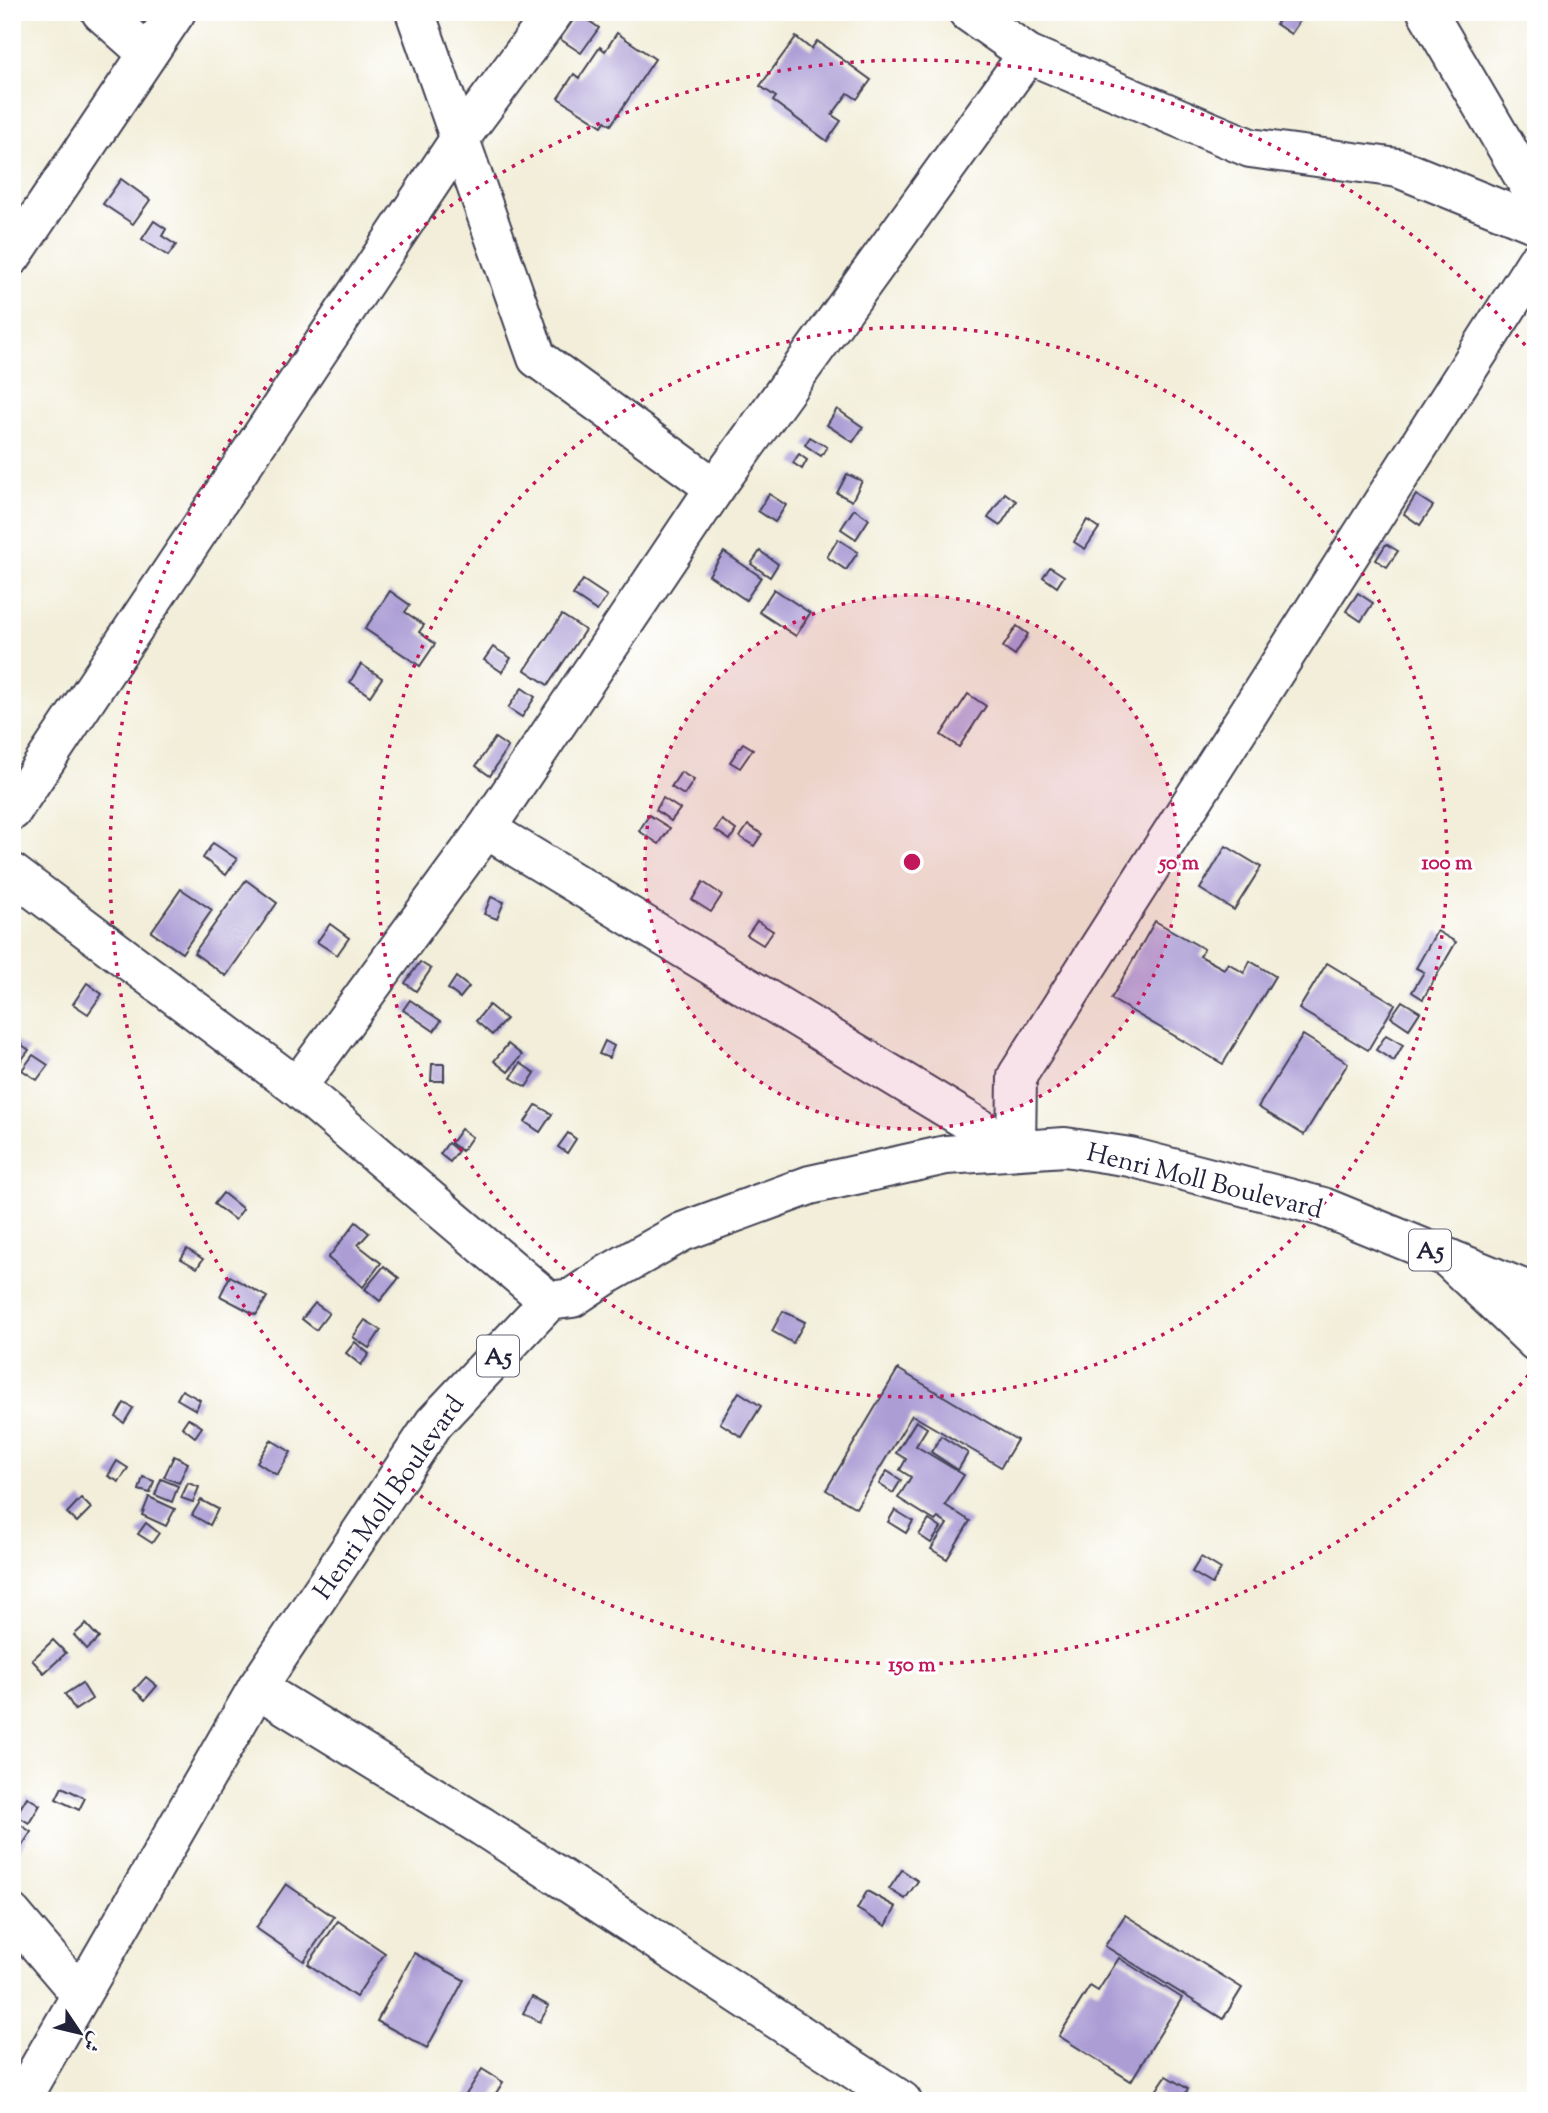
<svg xmlns="http://www.w3.org/2000/svg" width="1548" height="2113" font-family="'Sorts Mill Goudy',Amiri,serif">
  <style>
    .building { fill: #ac9ed5 }
    .lines { fill: none; stroke-linecap: round; stroke-linejoin: round }
    .street-casing { stroke: #414153; stroke-width: 42 }
    .highway-casing { stroke: #414153; stroke-width: 42 }
    .street { stroke: #fff; stroke-width: 38 }
    .highway { stroke: #fff; stroke-width: 38 }
    .ring { fill: none; stroke: #c2185b; stroke-width: 3.5; stroke-dasharray: 3.5 7 }
    .labels { text-anchor: middle; stroke-width: 6; stroke-linejoin: round; paint-order: stroke }
    .shield { fill: #fff; stroke: #646476; stroke-width: 2 }
    .shield-label { font-size: 24px; font-weight: bold; fill: #22223b }
    .street-label { font-size: 26px; fill: #22223b; stroke: #fff }
    .centre { fill: #c2185b; stroke: #fff; stroke-width: 3.5 }
    .ring-label { font-size: 21px; text-anchor: middle; font-weight: bold; fill: #c2185b; stroke: #fff; stroke-width: 6; stroke-linejoin: round; paint-order: stroke }
  </style>
  <rect width="100%" height="100%" fill="#fff"/>
  <filter id="ink" filterUnits="userSpaceOnUse"><feTurbulence type="fractalNoise" baseFrequency=".0143" numOctaves="2"/><feDisplacementMap in="SourceGraphic" scale="14" xChannelSelector="R" yChannelSelector="G"/><feConvolveMatrix kernelMatrix="1 2 1 2 8 2 1 2 1" color-interpolation-filters="sRGB"/></filter>
  <filter id="wash" filterUnits="userSpaceOnUse"><feTurbulence type="fractalNoise" baseFrequency=".00686" numOctaves="4" result="noise"/><feDisplacementMap in="SourceGraphic" scale="28" xChannelSelector="R" yChannelSelector="G"/><feGaussianBlur stdDeviation="1.57" result="paint"/><feColorMatrix in="noise" values="0 0 0 0 0 0 0 0 0 0 0 0 0 0 0 0 0 1.4 0 .05"/><feComposite in="paint" operator="in"/></filter>
  <g filter="url(#wash)">
    <rect width="100%" height="100%" fill="#f2eed9"/>
    <g id="blocks">
      <g class="building">
        <path d="M1284,12H1297L1303,16L1291,34L1276,24Z"/>
        <path d="M578,13L599,28L581,53L560,39Z"/>
        <path d="M617,33L655,59L611,125L605,121L602,126L558,98L574,74L579,78L600,47L605,51Z"/>
        <path d="M796,37L811,49L817,41L871,80L857,99L848,93L832,115L841,121L827,141L773,101L776,97L760,86Z"/>
        <path d="M121,179L150,200L133,224L103,204Z"/>
        <path d="M154,221L166,229L162,236L176,245L168,256L142,239Z"/>
        <path d="M837,409L863,427L853,442L827,425Z"/>
        <path d="M810,437L827,447L821,456L805,445Z"/>
        <path d="M799,454L807,460L802,469L793,463Z"/>
        <path d="M847,474L862,481L852,501L837,493Z"/>
        <path d="M1005,493L1016,501L1000,526L988,518Z"/>
        <path d="M769,494L786,505L775,522L758,511Z"/>
        <path d="M1416,495L1433,506L1420,525L1404,514Z"/>
        <path d="M854,509L869,519L856,539L841,529Z"/>
        <path d="M1087,520L1099,528L1085,549L1074,542Z"/>
        <path d="M838,539L858,552L846,570L827,557Z"/>
        <path d="M1386,544L1398,551L1387,567L1376,560Z"/>
        <path d="M760,551L778,564L770,577L751,564Z"/>
        <path d="M724,552L761,577L746,600L709,575Z"/>
        <path d="M1050,567L1064,576L1057,587L1043,577Z"/>
        <path d="M583,580L607,596L597,611L573,595Z"/>
        <path d="M774,589L810,613L796,636L759,612Z"/>
        <path d="M390,591L410,605L405,612L424,625L419,632L435,644L420,666L365,629Z"/>
        <path d="M1358,593L1373,603L1361,621L1346,611Z"/>
        <path d="M562,615L585,630L548,685L525,670Z"/>
        <path d="M1017,626L1028,634L1015,655L1003,647Z"/>
        <path d="M493,647L511,658L502,672L484,660Z"/>
        <path d="M361,664L382,678L370,696L350,682Z"/>
        <path d="M522,688L535,697L522,717L508,708Z"/>
        <path d="M968,694L986,706L959,747L941,735Z"/>
        <path d="M495,738L508,747L490,776L476,766Z"/>
        <path d="M743,743L753,749L740,768L730,762Z"/>
        <path d="M681,772L694,780L684,795L671,787Z"/>
        <path d="M663,798L680,809L671,821L656,810Z"/>
        <path d="M649,815L670,828L659,844L639,831Z"/>
        <path d="M722,820L736,830L730,840L715,830Z"/>
        <path d="M748,825L762,834L754,846L740,837Z"/>
        <path d="M213,843L237,859L226,875L203,858Z"/>
        <path d="M1226,846L1261,867L1234,910L1200,889Z"/>
        <path d="M246,880L277,903L226,976L194,953Z"/>
        <path d="M703,882L722,895L711,912L692,900Z"/>
        <path d="M181,889L212,910L182,953L151,932Z"/>
        <path d="M491,897L504,902L497,919L484,914Z"/>
        <path d="M757,921L773,931L763,945L747,935Z"/>
        <path d="M1155,921L1204,949L1200,956L1224,969L1228,963L1244,973L1250,961L1275,976L1223,1064L1111,999Z"/>
        <path d="M330,924L349,938L337,955L317,942Z"/>
        <path d="M1437,931L1456,942L1423,999L1412,992L1424,972L1416,968Z"/>
        <path d="M420,962L431,969L416,991L405,983Z"/>
        <path d="M1327,963L1395,1004L1368,1050L1299,1009Z"/>
        <path d="M456,977L469,987L460,998L448,989Z"/>
        <path d="M87,983L102,994L88,1014L73,1004Z"/>
        <path d="M410,1000L441,1021L434,1031L403,1010Z"/>
        <path d="M1402,1001L1420,1012L1409,1029L1391,1017Z"/>
        <path d="M489,1005L506,1019L492,1035L476,1021Z"/>
        <path d="M1303,1035L1348,1063L1304,1135L1258,1107Z"/>
        <path d="M1386,1035L1403,1045L1394,1061L1376,1050Z"/>
        <path d="M12,1038L29,1050L14,1070L12,1069Z"/>
        <path d="M605,1041L614,1046L609,1058L599,1054Z"/>
        <path d="M508,1044L522,1055L508,1072L494,1061Z"/>
        <path d="M33,1055L48,1065L37,1080L22,1070Z"/>
        <path d="M520,1063L535,1073L526,1087L511,1078Z"/>
        <path d="M432,1064H444V1081H431Z"/>
        <path d="M536,1105L552,1114L540,1132L525,1122Z"/>
        <path d="M461,1129L472,1137L462,1151L451,1143Z"/>
        <path d="M568,1133L576,1139L567,1153L558,1147Z"/>
        <path d="M448,1143L458,1151L450,1162L440,1154Z"/>
        <path d="M223,1193L243,1209L235,1220L214,1204Z"/>
        <path d="M356,1222L369,1233L358,1245L381,1263L363,1287L328,1258Z"/>
        <path d="M187,1249L203,1259L197,1268L181,1259Z"/>
        <path d="M384,1266L399,1278L380,1301L365,1289Z"/>
        <path d="M230,1276L267,1297L256,1315L220,1296Z"/>
        <path d="M315,1303L329,1313L316,1330L302,1319Z"/>
        <path d="M783,1311L805,1322L793,1343L772,1331Z"/>
        <path d="M365,1320L381,1330L369,1348L353,1337Z"/>
        <path d="M355,1342L369,1354L361,1365L346,1353Z"/>
        <path d="M898,1369L1017,1440L1001,1467L912,1415L856,1508L826,1490Z"/>
        <path d="M182,1390L200,1400L196,1410L177,1399Z"/>
        <path d="M739,1392L761,1406L742,1437L720,1423Z"/>
        <path d="M124,1403L133,1408L124,1423L116,1417Z"/>
        <path d="M188,1418L202,1427L195,1437L182,1427Z"/>
        <path d="M916,1421L927,1428L916,1446L964,1475L945,1505L970,1521L947,1559L931,1549L947,1524L938,1518L935,1521L898,1498L911,1477L900,1470L906,1459L896,1453Z"/>
        <path d="M941,1436L968,1453L958,1470L931,1452Z"/>
        <path d="M271,1440L291,1452L277,1475L257,1462Z"/>
        <path d="M174,1456L188,1463L179,1483L164,1477Z"/>
        <path d="M117,1461L128,1468L119,1482L108,1476Z"/>
        <path d="M887,1471L901,1480L893,1493L879,1484Z"/>
        <path d="M143,1477L154,1481L150,1493L139,1490Z"/>
        <path d="M161,1479L178,1486L172,1502L155,1495Z"/>
        <path d="M188,1483L199,1487L193,1502L181,1498Z"/>
        <path d="M149,1497L175,1509L166,1526L142,1515Z"/>
        <path d="M81,1498L91,1508L77,1522L67,1513Z"/>
        <path d="M201,1500L218,1509L210,1525L192,1515Z"/>
        <path d="M895,1510L913,1521L906,1533L888,1522Z"/>
        <path d="M929,1520L941,1528L931,1543L919,1535Z"/>
        <path d="M146,1523L159,1533L152,1543L138,1534Z"/>
        <path d="M1201,1557L1221,1569L1212,1584L1192,1572Z"/>
        <path d="M86,1624L99,1638L87,1649L74,1635Z"/>
        <path d="M53,1640L66,1653L44,1673L32,1660Z"/>
        <path d="M146,1677L157,1686L145,1700L134,1690Z"/>
        <path d="M82,1683L92,1699L75,1710L65,1694Z"/>
        <path d="M62,1787L85,1798L79,1810L56,1799Z"/>
        <path d="M27,1797L40,1805L29,1823L16,1815Z"/>
        <path d="M18,1823L31,1832L14,1858L12,1832Z"/>
        <path d="M902,1870L918,1881L905,1899L889,1889Z"/>
        <path d="M286,1884L334,1917L304,1961L256,1928Z"/>
        <path d="M867,1891L896,1907L886,1926L857,1909Z"/>
        <path d="M1125,1915L1242,1988L1223,2019L1105,1946Z"/>
        <path d="M338,1921L385,1953L356,1997L308,1964Z"/>
        <path d="M414,1953L464,1980L427,2048L377,2021Z"/>
        <path d="M1119,1958L1182,1998L1131,2081L1059,2036L1090,1986L1098,1991Z"/>
        <path d="M532,1997L549,2006L540,2022L523,2013Z"/>
        <path d="M482,2069L503,2082L491,2101H462Z"/>
        <path d="M1166,2076L1188,2089L1181,2101H1172L1156,2091Z"/>
      </g>
    </g>
  </g>
  <g filter="url(#ink)">
    <use href="#blocks" fill-opacity="0" stroke="#414153" stroke-width="2"/>
    <g class="lines">
      <defs>
        <g id="street">
          <path d="M101,12L147,53"/>
          <path d="M415,12L537,358L715,488"/>
          <path d="M968,12L1028,54L1250,148L1398,168L1536,224"/>
          <path d="M1427,12L1536,198"/>
          <path d="M12,256L176,12"/>
          <path d="M12,811L459,140L554,12"/>
          <path d="M486,829L1016,1150"/>
          <path d="M12,873L297,1087L549,1301"/>
          <path d="M297,1087L486,829L715,488L1028,54"/>
          <path d="M1016,1150L1017,1076L1536,262"/>
          <path d="M1448,1258L1536,1342"/>
          <path d="M257,1688L483,1827L902,2101"/>
          <path d="M12,1914L80,1994"/>
        </g>
        <path id="highway" d="M20,2101L257,1688L434,1423L549,1301L572,1298L608,1274L682,1232L810,1185L946,1155L1065,1147L1130,1157L1323,1207L1536,1294"/>
      </defs>
      <use href="#street" class="street-casing"/>
      <use href="#highway" class="highway-casing"/>
      <use href="#street" class="street"/>
      <use href="#highway" class="highway"/>
    </g>
  </g>
  <circle cx="912" cy="862" r="267" fill="#c2185b" fill-opacity=".12"/>
  <g class="ring">
    <circle cx="912" cy="862" r="267"/>
    <circle cx="912" cy="862" r="535"/>
    <path d="M1535 1367A802 802 0 1 1 1535 357"/>
  </g>
  <g class="labels">
    <g class="shield">
      <rect x="1409" y="1229.5" width="42" height="41" rx="5"/>
      <rect x="477" y="1335.5" width="42" height="41" rx="5"/>
    </g>
    <g class="shield-label">
      <text x="1430" y="1258">A5</text>
      <text x="498" y="1364">A5</text>
    </g>
    <g class="street-label">
      <text transform="translate(1205 1180) rotate(14)" y="9">Henri Moll Boulevard</text>
      <text transform="translate(388 1497) rotate(-55)" y="9">Henri Moll Boulevard</text>
    </g>
  </g>
  <circle cx="912" cy="862" r="10" class="centre"/>
  <g class="ring-label">
    <text x="1179" y="869">50 m</text>
    <text x="1447" y="869">100 m</text>
    <text x="912" y="1671">150 m</text>
  </g>
  <rect width="1548" height="2113" fill="none" stroke="#fff" stroke-width="42"/>
  <g transform="translate(80 2033) rotate(125)" stroke="#ffffff" stroke-width="5" paint-order="stroke">
  <path d="M0-5L12 26L0 18L-12 26Z" fill="#22223b"/>
  <text y="-10" font-size="19" font-weight="bold" text-anchor="middle" fill="#22223b">ش</text>
  </g>
</svg>
